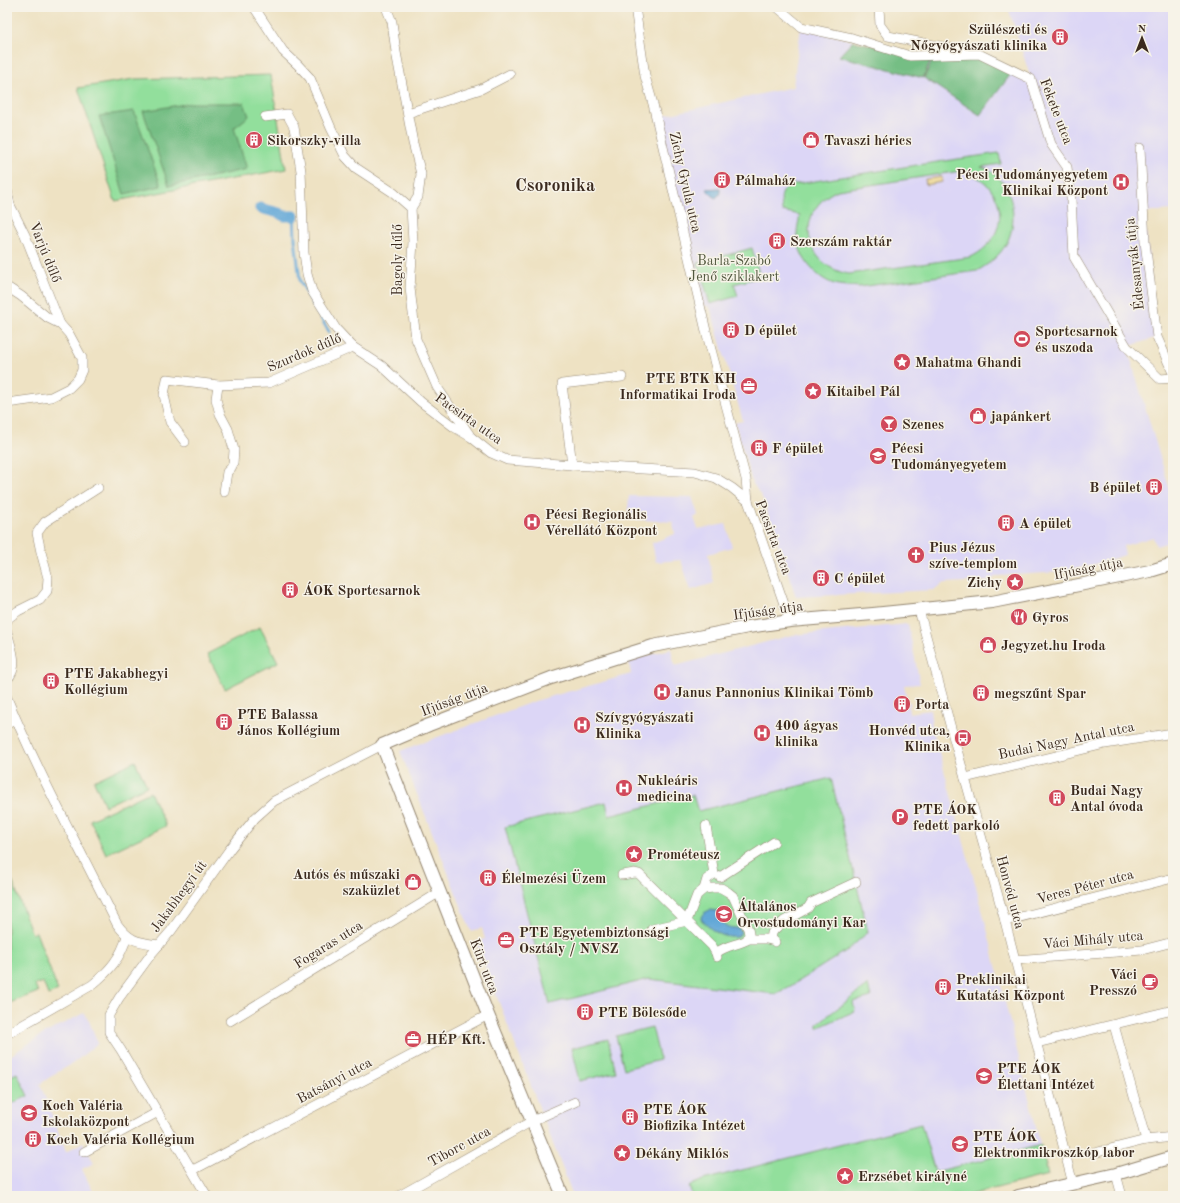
<svg xmlns="http://www.w3.org/2000/svg" width="1180" height="1203" font-family="'Old Standard TT',serif">
  <style>
    .built { fill: #dcd6f6 }
    .green { fill: #92df9c; stroke: #66845d; fill-rule: evenodd }
    .forest { fill: #75be84; stroke: #587451 }
    .sand { fill: #eeda9e; stroke: #94825e }
    .water { fill: #62a7d7; stroke: #4e687a }
    .lines { fill: none; stroke-linecap: round; stroke-linejoin: round }
    .stream { stroke: #62a7d7; stroke-width: 3 }
    .canal { stroke: #62a7d7; stroke-width: 11 }
    .street-casing { stroke: #948670; stroke-width: 10 }
    .secondary-casing { stroke: #948670; stroke-width: 14 }
    .street { stroke: #fff; stroke-width: 9 }
    .secondary { stroke: #fff; stroke-width: 12 }
    .labels { text-anchor: middle; stroke-width: 3; stroke-linejoin: round; paint-order: stroke }
    .poi-label { font-size: 14px; font-weight: bold; fill: #3b2a1e; stroke: #f7f3e8; text-anchor: start }
    .street-label { font-size: 14px; fill: #3b2a1e; stroke: #f7f3e8 }
    .park-label { font-size: 14px; fill: #51573e; stroke: #f7f3e8 }
    .district-label { font-size: 18px; font-weight: bold; fill: #3b2a1e; stroke: #f7f3e8 }
  </style>
  <rect width="100%" height="100%" fill="#f7f3e8"/>
  <filter id="ink" filterUnits="userSpaceOnUse"><feTurbulence type="fractalNoise" baseFrequency=".025" numOctaves="2"/><feDisplacementMap in="SourceGraphic" scale="8" xChannelSelector="R" yChannelSelector="G"/><feConvolveMatrix kernelMatrix="1 2 1 2 8 2 1 2 1" color-interpolation-filters="sRGB"/></filter>
  <filter id="wash" filterUnits="userSpaceOnUse"><feTurbulence type="fractalNoise" baseFrequency=".012" numOctaves="4" result="noise"/><feDisplacementMap in="SourceGraphic" scale="16" xChannelSelector="R" yChannelSelector="G"/><feGaussianBlur stdDeviation="0.9" result="paint"/><feColorMatrix in="noise" values="0 0 0 0 0 0 0 0 0 0 0 0 0 0 0 0 0 1.4 0 .05"/><feComposite in="paint" operator="in"/></filter>
  <g filter="url(#wash)">
    <rect width="100%" height="100%" fill="#eee2c3"/>
    <g class="built">
      <path d="M1008,7H1173V210L1144,212L1157,337L1127,347L1173,500V541L1156,546L1153,537L1123,546L1125,555L1088,566L1061,572L997,576L989,581L944,583L933,590L796,597L763,499L752,482L735,423L743,421L710,307L703,305L657,117L793,87L801,27L910,56L979,54L1031,79Z"/>
      <path d="M629,496L692,497L698,515L694,518L698,529L726,524L732,547L708,554L714,583L691,590L681,560L656,562L652,543L675,534L673,522L627,519Z"/>
      <path d="M908,624L920,684L904,685L907,702H910V706H908L909,713L930,710L932,727L980,901L1048,1175L965,1196H573L476,942L485,939L482,928L471,931L400,751L535,701L631,674L628,660L671,649L675,666L793,635Z"/>
      <path d="M84,1013L89,1021L98,1043L72,1064L56,1073L40,1084L66,1152L83,1142L94,1163L82,1169L95,1196H7V1058L40,1036Z"/>
    </g>
    <g class="green">
      <path d="M271,75L286,169L115,201L78,88L134,79Z"/>
      <path d="M999,153L1001,164L981,167C1010,175 1019,213 1009,238C1003,253 991,263 977,271L859,287C851,286 842,286 834,284C814,277 797,255 797,233C797,227 799,221 800,215L782,211C781,198 779,193 790,185L917,165ZM961,171C1007,181 1014,236 971,257L849,274C802,266 794,209 838,190Z"/>
      <path d="M752,248L760,277L734,284L738,296L710,304L698,263Z"/>
      <path d="M260,627L278,662L225,689L207,654Z"/>
      <path d="M135,761L147,786L105,806L94,781Z"/>
      <path d="M831,778L868,932L849,949L789,987L775,994L649,979L550,1004L505,827L606,802L609,816L693,795L698,811Z"/>
      <path d="M150,792L166,826L106,854L90,820Z"/>
      <path d="M8,870L32,934L36,932L58,991L48,995L43,982L35,985L38,992L7,1004V871Z"/>
      <path d="M868,985L871,997L853,1002L855,1011L817,1028V1024Z"/>
      <path d="M652,1027L660,1060L624,1069L616,1036Z"/>
      <path d="M608,1039L616,1072L580,1081L572,1048Z"/>
      <path d="M17,1073L28,1096L7,1106V1078Z"/>
      <path d="M921,1124L935,1172L1041,1145L1048,1175L965,1196H692L689,1186L703,1180Z"/>
    </g>
    <g class="forest">
      <path d="M853,41L931,59L923,78L839,56Z"/>
      <path d="M980,58L1011,74L980,115L924,78L933,59Z"/>
      <path d="M191,103H244L249,116L234,128L247,169L169,186L143,111Z"/>
      <path d="M134,111L161,186L124,194L99,116Z"/>
    </g>
    <path class="sand" d="M942,177V182L926,185L925,179Z"/>
    <g class="water">
      <path d="M720,188C720,193 720,196 715,198L706,189Z"/>
      <path d="M710,910L717,911C722,916 721,925 729,927C732,928 736,928 739,928L741,932L738,937C723,939 710,930 701,919C701,914 705,912 710,910Z"/>
    </g>
    <g class="lines">
      <path class="stream" d="M294,216L295,239L300,281L329,332"/>
      <path class="canal" d="M260,208L279,213L284,216H294"/>
    </g>
  </g>
  <g filter="url(#ink)">
    <g class="lines">
      <defs>
        <g id="street">
          <path d="M254,7L283,51L298,65L310,78L331,128L345,156L356,168L394,193L411,208L413,242L410,288L416,339L437,387L469,434"/>
          <path d="M386,7L392,22L396,52L413,143L421,174L418,197L411,208"/>
          <path d="M635,7L645,76L653,104L706,331L746,479L748,501"/>
          <path d="M777,7L801,27L852,38L910,56L979,54L1031,79L1051,144L1067,167L1071,198L1074,257L1127,347L1160,379L1173,378"/>
          <path d="M879,7L880,25L888,36L964,51"/>
          <path d="M408,113L481,89L510,74"/>
          <path d="M265,117L287,114L294,127L301,171L304,253L307,274L312,291L336,329L353,347L382,366L421,402L454,427L471,437L491,453L507,460L572,465L695,472L716,478L732,488L748,501L790,621"/>
          <path d="M1140,148L1145,242L1157,337L1173,373"/>
          <path d="M7,190L10,205L25,235L60,324"/>
          <path d="M7,287L21,296L48,318L60,324L69,334L82,358V370L78,379L69,388L51,397L7,403"/>
          <path d="M218,385L216,399L220,414L228,429L234,450L233,464L231,468L227,472L224,492"/>
          <path d="M185,442L170,422L164,395L167,379L218,385L269,383L353,347"/>
          <path d="M572,465L562,384L622,377"/>
          <path d="M919,610L952,732L1005,921L1073,1184"/>
          <path d="M7,621V619L18,611L40,600L47,591L48,578L41,552L37,533L45,522L98,488"/>
          <path d="M7,632C11,647 20,668 7,679"/>
          <path d="M7,698C39,775 80,849 117,924C130,942 138,942 159,945"/>
          <path d="M7,724L16,720"/>
          <path d="M965,778L1105,744L1173,733"/>
          <path d="M622,875L635,873L639,874L712,946L716,953L717,957"/>
          <path d="M720,877L774,842"/>
          <path d="M704,889L713,888H721L728,892L733,896L748,929L749,934L747,940C737,945 726,945 716,953"/>
          <path d="M1005,921L1173,878"/>
          <path d="M652,929L687,921L697,895L704,889L707,879L714,874L706,826"/>
          <path d="M749,937L751,939H766L773,940L775,942"/>
          <path d="M771,940L772,933L774,930L784,921L808,908L811,903L856,882"/>
          <path d="M1015,960L1142,950L1173,942"/>
          <path d="M230,1021L440,892"/>
          <path d="M1114,1025L1146,1140L1173,1137"/>
          <path d="M7,1034L92,985C109,971 121,958 127,936"/>
          <path d="M1037,1043L1173,1010"/>
          <path d="M84,1152L158,1112"/>
          <path d="M1094,1153L1146,1140"/>
          <path d="M193,1170L488,1015"/>
          <path d="M1116,1174L1122,1196"/>
          <path d="M207,1196L121,1050L109,1032V1015L119,998L152,953L171,931L230,849L255,818L274,801L382,745"/>
          <path d="M399,1196L532,1121L575,1102"/>
        </g>
        <g id="secondary">
          <path d="M563,1196L488,1015L382,745L429,725L551,678L653,646L748,627L790,621L873,614L992,602L1150,571L1173,564"/>
          <path d="M1018,1196L1116,1174L1173,1157"/>
        </g>
      </defs>
      <use href="#street" class="street-casing"/>
      <use href="#secondary" class="secondary-casing"/>
      <use href="#street" class="street"/>
      <use href="#secondary" class="secondary"/>
    </g>
  </g>
  <defs>
    <symbol id="building-disc" viewBox="-11 -11 22 22"><circle r="9.5" fill="#d1495b" stroke="#f7f3e8"/><path d="M-4-6H4V6H1V3H-1V6H-4ZM-2.5-4.3h1.7v1.8h-1.7ZM.8-4.3h1.7v1.8H.8ZM-2.5-1h1.7V.8h-1.7ZM.8-1h1.7V.8H.8Z" fill="#fff"/></symbol>
    <symbol id="shop-disc" viewBox="-11 -11 22 22"><circle r="9.5" fill="#d1495b" stroke="#f7f3e8"/><path d="M-5-2.5h2.3a2.7 3.5 0 0 1 5.4 0H5L5.5 6h-11ZM-1.5-2.5h3a1.5 2.3 0 0 0-3 0Z" fill="#fff"/></symbol>
    <symbol id="hospital-disc" viewBox="-11 -11 22 22"><circle r="9.5" fill="#d1495b" stroke="#f7f3e8"/><path d="M-5-5h3v3.5h4V-5h3V5h-3V1.5h-4V5h-3Z" fill="#fff"/></symbol>
    <symbol id="stadium-disc" viewBox="-11 -11 22 22"><circle r="9.5" fill="#d1495b" stroke="#f7f3e8"/><path d="M0-5a6.5 5 0 1 0 0 10a6.5 5 0 1 0 0-10ZM-3.5-1.8h7v3.6h-7Z" fill="#fff"/></symbol>
    <symbol id="sight-disc" viewBox="-11 -11 22 22"><circle r="9.5" fill="#d1495b" stroke="#f7f3e8"/><path d="M0-6L1.8-2.2L6-1.7L2.9 1.2L3.7 5.4L0 3.3L-3.7 5.4L-2.9 1.2L-6-1.7L-1.8-2.2Z" fill="#fff"/></symbol>
    <symbol id="office-disc" viewBox="-11 -11 22 22"><circle r="9.5" fill="#d1495b" stroke="#f7f3e8"/><path d="M-6-3h4V-5.5h4V-3h4V5H-6ZM-1-4.5V-3h2v-1.5ZM-6 0V1H6V0Z" fill="#fff"/></symbol>
    <symbol id="bar-disc" viewBox="-11 -11 22 22"><circle r="9.5" fill="#d1495b" stroke="#f7f3e8"/><path d="M-6-5H6L.8 .8V4.5H3.5V6h-7V4.5H-.8V.8Z" fill="#fff"/></symbol>
    <symbol id="university-disc" viewBox="-11 -11 22 22"><circle r="9.5" fill="#d1495b" stroke="#f7f3e8"/><path d="M0-5L7-2L0 1L-7-2ZM-4 1L0 2.5L4 1V4Q0 6-4 4Z" fill="#fff"/></symbol>
    <symbol id="church-disc" viewBox="-11 -11 22 22"><circle r="9.5" fill="#d1495b" stroke="#f7f3e8"/><path d="M-1.2-6h2.4v3.5h3.3v2.4h-3.3V6h-2.4V-.1h-3.3v-2.4h3.3Z" fill="#fff"/></symbol>
    <symbol id="restaurant-disc" viewBox="-11 -11 22 22"><circle r="9.5" fill="#d1495b" stroke="#f7f3e8"/><path d="M-5-6h1v4h1v-4h1v4h1v-4h1v5L-1.5 .5V6h-2V.5L-5-1ZM5-6V6H3V1.5H1.5Q1.5-4 5-6Z" fill="#fff"/></symbol>
    <symbol id="bus-disc" viewBox="-11 -11 22 22"><circle r="9.5" fill="#d1495b" stroke="#f7f3e8"/><path d="M-5-6H5V4H4V6H2V4H-2V6H-4V4H-5ZM-3.5-4V0h7V-4ZM-3.5 1.2v1.5H-2V1.2ZM2 1.2v1.5H3.5V1.2Z" fill="#fff"/></symbol>
    <symbol id="parking-disc" viewBox="-11 -11 22 22"><circle r="9.5" fill="#d1495b" stroke="#f7f3e8"/><path d="M-3.5-5.5H1a3.5 3.5 0 0 1 0 7H-1V5.5H-3.5ZM-1-3.4V-.6H.8a1.4 1.4 0 0 0 0-2.8Z" fill="#fff"/></symbol>
    <symbol id="cafe-disc" viewBox="-11 -11 22 22"><circle r="9.5" fill="#d1495b" stroke="#f7f3e8"/><path d="M-5.5-4.5H6V0H3Q3 3.5 0 3.5H-2.5Q-5.5 3.5-5.5 0ZM3-3.2v2h1.7v-2ZM-6 4.5H4V6H-6Z" fill="#fff"/></symbol>
    <symbol id="school-disc" viewBox="-11 -11 22 22"><circle r="9.5" fill="#d1495b" stroke="#f7f3e8"/><path d="M0-5L7-2L0 1L-7-2ZM-4 1L0 2.5L4 1V4Q0 6-4 4Z" fill="#fff"/></symbol>
  </defs>
  <g fill-rule="evenodd">
    <use href="#building-disc" x="1050" y="27" width="20" height="20"/>
    <use href="#building-disc" x="244" y="130" width="20" height="20"/>
    <use href="#shop-disc" x="801" y="130" width="20" height="20"/>
    <use href="#building-disc" x="712" y="170" width="20" height="20"/>
    <use href="#hospital-disc" x="1111" y="172" width="20" height="20"/>
    <use href="#building-disc" x="767" y="231" width="20" height="20"/>
    <use href="#building-disc" x="721" y="320" width="20" height="20"/>
    <use href="#stadium-disc" x="1012" y="329" width="20" height="20"/>
    <use href="#sight-disc" x="892" y="352" width="20" height="20"/>
    <use href="#office-disc" x="739" y="376" width="20" height="20"/>
    <use href="#sight-disc" x="803" y="381" width="20" height="20"/>
    <use href="#shop-disc" x="968" y="406" width="20" height="20"/>
    <use href="#bar-disc" x="879" y="414" width="20" height="20"/>
    <use href="#building-disc" x="749" y="438" width="20" height="20"/>
    <use href="#university-disc" x="868" y="446" width="20" height="20"/>
    <use href="#building-disc" x="1144" y="477" width="20" height="20"/>
    <use href="#hospital-disc" x="522" y="512" width="20" height="20"/>
    <use href="#building-disc" x="996" y="513" width="20" height="20"/>
    <use href="#church-disc" x="906" y="545" width="20" height="20"/>
    <use href="#building-disc" x="811" y="568" width="20" height="20"/>
    <use href="#sight-disc" x="1005" y="572" width="20" height="20"/>
    <use href="#building-disc" x="280" y="580" width="20" height="20"/>
    <use href="#restaurant-disc" x="1009" y="607" width="20" height="20"/>
    <use href="#shop-disc" x="978" y="635" width="20" height="20"/>
    <use href="#building-disc" x="41" y="671" width="20" height="20"/>
    <use href="#hospital-disc" x="652" y="682" width="20" height="20"/>
    <use href="#building-disc" x="971" y="683" width="20" height="20"/>
    <use href="#building-disc" x="892" y="694" width="20" height="20"/>
    <use href="#building-disc" x="214" y="712" width="20" height="20"/>
    <use href="#hospital-disc" x="572" y="715" width="20" height="20"/>
    <use href="#hospital-disc" x="752" y="723" width="20" height="20"/>
    <use href="#bus-disc" x="953" y="728" width="20" height="20"/>
    <use href="#hospital-disc" x="614" y="778" width="20" height="20"/>
    <use href="#building-disc" x="1047" y="788" width="20" height="20"/>
    <use href="#parking-disc" x="890" y="807" width="20" height="20"/>
    <use href="#sight-disc" x="624" y="844" width="20" height="20"/>
    <use href="#building-disc" x="478" y="868" width="20" height="20"/>
    <use href="#shop-disc" x="403" y="872" width="20" height="20"/>
    <use href="#university-disc" x="714" y="904" width="20" height="20"/>
    <use href="#office-disc" x="496" y="930" width="20" height="20"/>
    <use href="#cafe-disc" x="1140" y="972" width="20" height="20"/>
    <use href="#building-disc" x="933" y="977" width="20" height="20"/>
    <use href="#building-disc" x="575" y="1002" width="20" height="20"/>
    <use href="#office-disc" x="403" y="1029" width="20" height="20"/>
    <use href="#university-disc" x="974" y="1066" width="20" height="20"/>
    <use href="#school-disc" x="19" y="1103" width="20" height="20"/>
    <use href="#building-disc" x="620" y="1107" width="20" height="20"/>
    <use href="#building-disc" x="23" y="1129" width="20" height="20"/>
    <use href="#university-disc" x="950" y="1134" width="20" height="20"/>
    <use href="#sight-disc" x="612" y="1143" width="20" height="20"/>
    <use href="#sight-disc" x="835" y="1166" width="20" height="20"/>
  </g>
  <g class="labels">
    <g class="poi-label">
      <text x="1047" y="34" text-anchor="end">Szülészeti és<tspan x="1047" dy="16">Nőgyógyászati klinika</tspan></text>
      <text x="267" y="145">Sikorszky-villa</text>
      <text x="824" y="145">Tavaszi hérics</text>
      <text x="1108" y="179" text-anchor="end">Pécsi Tudományegyetem<tspan x="1108" dy="16">Klinikai Központ</tspan></text>
      <text x="735" y="185">Pálmaház</text>
      <text x="790" y="246">Szerszám raktár</text>
      <text x="744" y="335">D épület</text>
      <text x="1035" y="336">Sportcsarnok<tspan x="1035" dy="16">és uszoda</tspan></text>
      <text x="915" y="367">Mahatma Ghandi</text>
      <text x="736" y="383" text-anchor="end">PTE BTK KH<tspan x="736" dy="16">Informatikai Iroda</tspan></text>
      <text x="826" y="396">Kitaibel Pál</text>
      <text x="991" y="421">japánkert</text>
      <text x="902" y="429">Szenes</text>
      <text x="772" y="453">F épület</text>
      <text x="891" y="453">Pécsi<tspan x="891" dy="16">Tudományegyetem</tspan></text>
      <text x="1141" y="492" text-anchor="end">B épület</text>
      <text x="545" y="519">Pécsi Regionális<tspan x="545" dy="16">Vérellátó Központ</tspan></text>
      <text x="1019" y="528">A épület</text>
      <text x="929" y="552">Pius Jézus<tspan x="929" dy="16">szíve-templom</tspan></text>
      <text x="834" y="583">C épület</text>
      <text x="1002" y="587" text-anchor="end">Zichy</text>
      <text x="303" y="595">ÁOK Sportcsarnok</text>
      <text x="1032" y="622">Gyros</text>
      <text x="1001" y="650">Jegyzet.hu Iroda</text>
      <text x="64" y="678">PTE Jakabhegyi<tspan x="64" dy="16">Kollégium</tspan></text>
      <text x="675" y="697">Janus Pannonius Klinikai Tömb</text>
      <text x="994" y="698">megszűnt Spar</text>
      <text x="915" y="709">Porta</text>
      <text x="237" y="719">PTE Balassa<tspan x="237" dy="16">János Kollégium</tspan></text>
      <text x="595" y="722">Szívgyógyászati<tspan x="595" dy="16">Klinika</tspan></text>
      <text x="775" y="730">400 ágyas<tspan x="775" dy="16">klinika</tspan></text>
      <text x="950" y="735" text-anchor="end">Honvéd utca,<tspan x="950" dy="16">Klinika</tspan></text>
      <text x="637" y="785">Nukleáris<tspan x="637" dy="16">medicina</tspan></text>
      <text x="1070" y="795">Budai Nagy<tspan x="1070" dy="16">Antal óvoda</tspan></text>
      <text x="913" y="814">PTE ÁOK<tspan x="913" dy="16">fedett parkoló</tspan></text>
      <text x="647" y="859">Prométeusz</text>
      <text x="400" y="879" text-anchor="end">Autós és műszaki<tspan x="400" dy="16">szaküzlet</tspan></text>
      <text x="501" y="883">Élelmezési Üzem</text>
      <text x="737" y="911">Általános<tspan x="737" dy="16">Orvostudományi Kar</tspan></text>
      <text x="519" y="937">PTE Egyetembiztonsági<tspan x="519" dy="16">Osztály / NVSZ</tspan></text>
      <text x="1137" y="979" text-anchor="end">Váci<tspan x="1137" dy="16">Presszó</tspan></text>
      <text x="956" y="984">Preklinikai<tspan x="956" dy="16">Kutatási Központ</tspan></text>
      <text x="598" y="1017">PTE Bölcsőde</text>
      <text x="426" y="1044">HÉP Kft.</text>
      <text x="997" y="1073">PTE ÁOK<tspan x="997" dy="16">Élettani Intézet</tspan></text>
      <text x="42" y="1110">Koch Valéria<tspan x="42" dy="16">Iskolaközpont</tspan></text>
      <text x="643" y="1114">PTE ÁOK<tspan x="643" dy="16">Biofizika Intézet</tspan></text>
      <text x="973" y="1141">PTE ÁOK<tspan x="973" dy="16">Elektronmikroszkóp labor</tspan></text>
      <text x="46" y="1144">Koch Valéria Kollégium</text>
      <text x="635" y="1158">Dékány Miklós</text>
      <text x="858" y="1181">Erzsébet királyné</text>
    </g>
    <g class="street-label">
      <text transform="translate(1057 111) rotate(69)" y="5">Fekete utca</text>
      <text transform="translate(686 182) rotate(77)" y="5">Zichy Gyula utca</text>
      <text transform="translate(46 252) rotate(68)" y="5">Varjú dűlő</text>
      <text transform="translate(397 260) rotate(-90)" y="5">Bagoly dűlő</text>
      <text transform="translate(1134 264) rotate(-96)" y="5">Édesanyák útja</text>
      <text transform="translate(304 352) rotate(-23)" y="5">Szurdok dűlő</text>
      <text transform="translate(469 418) rotate(35)" y="5">Pacsirta utca</text>
      <text transform="translate(774 537) rotate(69)" y="5">Pacsirta utca</text>
      <text transform="translate(1088 568) rotate(-11)" y="5">Ifjúság útja</text>
      <text transform="translate(768 610) rotate(-8)" y="5">Ifjúság útja</text>
      <text transform="translate(454 699) rotate(-21)" y="5">Ifjúság útja</text>
      <text transform="translate(1066 740) rotate(-12)" y="5">Budai Nagy Antal utca</text>
      <text transform="translate(1085 886) rotate(-15)" y="5">Veres Péter utca</text>
      <text transform="translate(1011 892) rotate(75)" y="5">Honvéd utca</text>
      <text transform="translate(178 896) rotate(-54)" y="5">Jakabhegyi út</text>
      <text transform="translate(1093 939) rotate(-5)" y="5">Váci Mihály utca</text>
      <text transform="translate(328 944) rotate(-32)" y="5">Fogaras utca</text>
      <text transform="translate(485 966) rotate(69)" y="5">Kürt utca</text>
      <text transform="translate(334 1080) rotate(-28)" y="5">Batsányi utca</text>
      <text transform="translate(459 1146) rotate(-29)" y="5">Tiborc utca</text>
    </g>
    <g class="park-label">
      <text x="734" y="265">Barla-Szabó<tspan x="734" dy="16">Jenő sziklakert</tspan></text>
    </g>
    <g class="district-label">
      <text x="555" y="191">Csoronika</text>
    </g>
  </g>
  <rect width="1180" height="1203" fill="none" stroke="#f7f3e8" stroke-width="24"/>
  <g transform="translate(1142 38)" stroke="#f7f3e8" stroke-width="3" paint-order="stroke">
  <path d="M0-3L7 15L0 10L-7 15Z" fill="#3b2a1e"/>
  <text y="-6" font-size="11" font-weight="bold" text-anchor="middle" fill="#3b2a1e">N</text>
  </g>
</svg>
